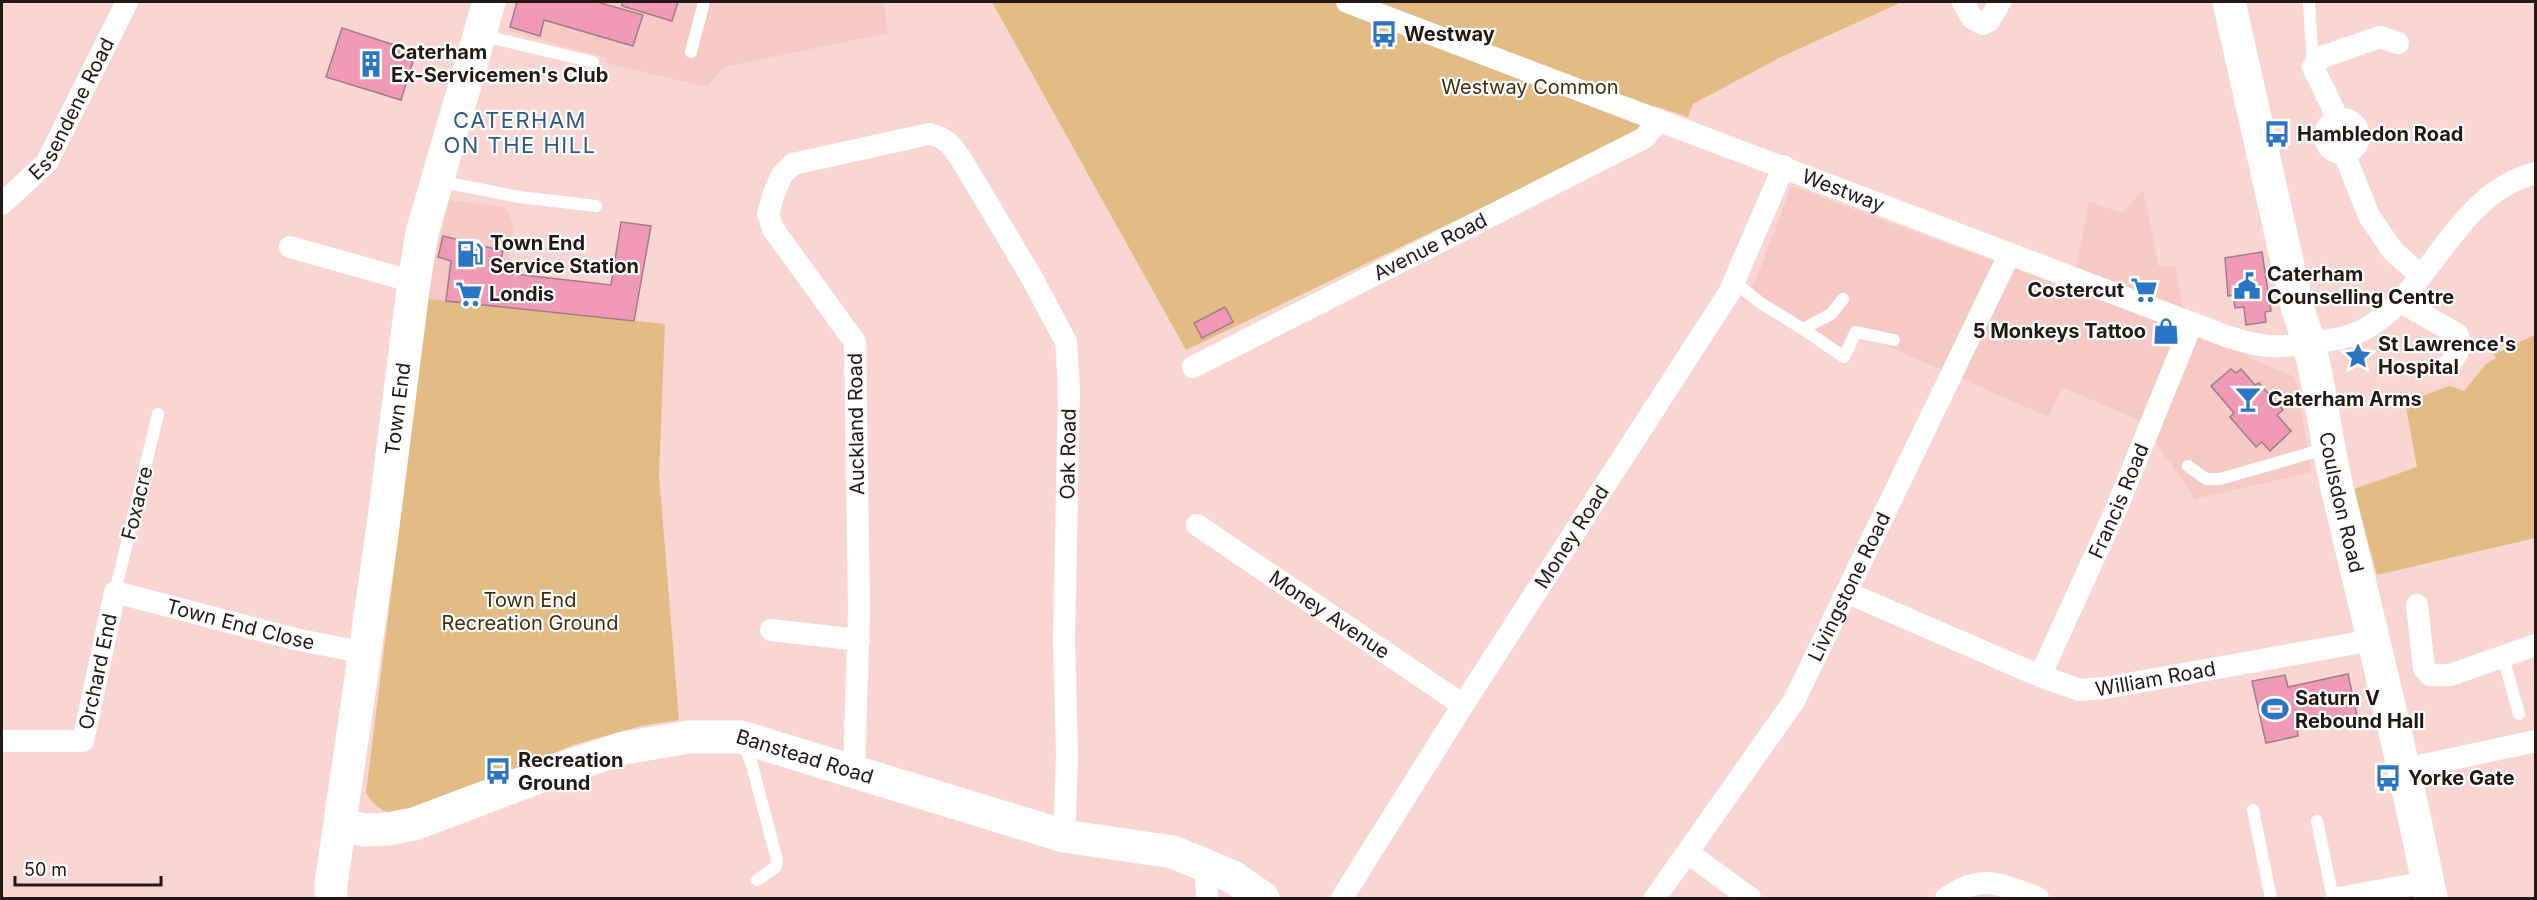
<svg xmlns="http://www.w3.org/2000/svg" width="2537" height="900" font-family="Inter,sans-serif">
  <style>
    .built { fill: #f6c9c5 }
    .green { fill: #e3bb84 }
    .building { fill: #f09ab8; stroke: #9e7e88; stroke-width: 1.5 }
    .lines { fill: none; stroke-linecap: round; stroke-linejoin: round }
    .lane { stroke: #fff; stroke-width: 12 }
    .street { stroke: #fff; stroke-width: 22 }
    .secondary { stroke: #fff; stroke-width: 33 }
    .labels { text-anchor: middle; stroke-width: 4.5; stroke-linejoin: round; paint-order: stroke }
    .poi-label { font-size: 20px; font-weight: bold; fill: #241817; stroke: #fff; text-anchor: start }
    .park-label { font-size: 20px; fill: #422e0d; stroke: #fff }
    .street-label { font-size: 20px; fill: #241817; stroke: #fff }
    .quarter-label { font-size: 22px; letter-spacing: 1.5px; fill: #2b598e; stroke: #fff }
  </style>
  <rect width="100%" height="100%" fill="#fad6d3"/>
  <g class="built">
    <path d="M516,2H883L888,33L724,67L707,87L606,63L607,58L508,31Z"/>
    <path d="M1791,186L2072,290L2089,201L2122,213L2143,190L2159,267L2175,266L2183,308L2252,359L2295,377L2312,472L2195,499L2141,421L2062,387L2048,417L1849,329L1838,357L1742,299L1756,280Z"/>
    <path d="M449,200L504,207L509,214L513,228L501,307L428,299L430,278Z"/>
  </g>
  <g class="green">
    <path d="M992,2H1902L1781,57L1693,104L1688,117L1655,106L1640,132L1186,350Z"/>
    <path d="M428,299L665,324L659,474L679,720L641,726L573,745L405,814C386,814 376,809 366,793Z"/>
    <path d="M2535,335V538L2377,575L2354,489L2417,467L2405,402L2450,386L2464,391L2486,364L2496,358L2494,354Z"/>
  </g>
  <g class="building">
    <path d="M517,2H597L643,15L633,46L544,20L540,36L510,27Z"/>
    <path d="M622,2H678L672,21L622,6Z"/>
    <path d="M342,28L416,52L401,100L326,77Z"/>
    <path d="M621,222L651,226L634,321L446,301L451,261L438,257L443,236L503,251L498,272L611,285Z"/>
    <path d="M2262,252L2271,311L2265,312L2266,322L2246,325L2244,307L2235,308L2233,295L2228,296L2225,258Z"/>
    <path d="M1225,307L1233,322L1202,338L1194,323Z"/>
    <path d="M2231,369L2236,373L2241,369L2255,385L2259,383L2283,410L2277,415L2291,431L2270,451L2262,442L2256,447L2230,417L2234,413L2211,386Z"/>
    <path d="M2348,674L2357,716L2297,728L2298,736L2266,743L2252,681L2285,675L2288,687Z"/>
  </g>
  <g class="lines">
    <g class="lane">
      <path d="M2309,2L2313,66"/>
      <path d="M480,35L593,62"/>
      <path d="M691,52L704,2"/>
      <path d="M438,181L519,197L596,206"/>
      <path d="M1734,282L1762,304L1803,329L1831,314L1843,299"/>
      <path d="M1803,329L1844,357L1856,332L1894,340"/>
      <path d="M2188,466L2206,479H2220L2328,448"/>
      <path d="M115,592L158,414"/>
      <path d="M2503,657L2519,714"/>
      <path d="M743,741L752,765L777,860L776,867L757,880"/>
      <path d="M2253,810L2271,898"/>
      <path d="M2317,821L2333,898"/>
    </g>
    <g class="street">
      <path id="s1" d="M1347,2L2226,336C2262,348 2277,349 2315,342C2331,340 2348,338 2363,330C2431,294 2454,193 2536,173"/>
      <path d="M1963,2L1972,18L1983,24L1989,21L2000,2"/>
      <path d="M2338,119L2313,67L2322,57L2380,37L2398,43"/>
      <circle cx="2342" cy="136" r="17"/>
      <path d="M2344,153L2369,216L2393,251L2420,275"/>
      <path id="s2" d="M2,204L47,162L127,2"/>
      <path d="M290,247L414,282"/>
      <path d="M2399,301L2457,334C2463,346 2458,353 2450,363"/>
      <path id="s3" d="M1193,367L1644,138L1659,120"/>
      <path id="s4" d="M1197,525L1463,705"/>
      <path id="s5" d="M1848,593L2040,676L2080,690L2105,688L2373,640"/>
      <path d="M2417,605L2424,668L2430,675H2450L2536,645"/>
      <path d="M771,630L859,640"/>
      <path id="s6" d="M2040,676L2115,512L2192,323"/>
      <path id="s7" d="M2,741H83L115,592L295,639L366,653"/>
      <path d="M2405,769L2536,741"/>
      <path d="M854,770L859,611L855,342L773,229L768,214L774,193L782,175L793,164L929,134C946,137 952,146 961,159L1032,278L1066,342L1069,389L1064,640L1067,757L1064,836"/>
      <path d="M1688,853L1750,898"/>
      <path d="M1205,863L1207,898"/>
      <path id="s8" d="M1342,898L1463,705L1729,293L1784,166"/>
      <path id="s9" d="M1655,898L1794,701L2009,255"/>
      <path d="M1946,898C1983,873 1999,884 2038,898"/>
      <path d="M2338,898L2427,882"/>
    </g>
    <g class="secondary">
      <path id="s10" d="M2229,2L2298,310C2320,368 2323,431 2338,492C2370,627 2404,762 2431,898"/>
      <path id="s11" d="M340,825L365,830L388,829L414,824L560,769L624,748L689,737H741L1064,836L1173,852L1233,877L1263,898"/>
      <path id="s12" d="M331,898V884L381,541L414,282L422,233L489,2"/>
    </g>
  </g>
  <defs>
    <symbol id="bus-bare" viewBox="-9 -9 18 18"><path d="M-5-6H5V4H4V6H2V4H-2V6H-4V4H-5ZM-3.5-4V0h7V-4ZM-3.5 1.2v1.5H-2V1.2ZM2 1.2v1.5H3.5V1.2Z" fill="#2b75c6" stroke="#fff" stroke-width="2.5" paint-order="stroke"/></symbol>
    <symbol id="building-bare" viewBox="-9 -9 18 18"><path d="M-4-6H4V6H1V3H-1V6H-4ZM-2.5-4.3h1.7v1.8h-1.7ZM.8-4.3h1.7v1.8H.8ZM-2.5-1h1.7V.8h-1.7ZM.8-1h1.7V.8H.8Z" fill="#2b75c6" stroke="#fff" stroke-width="2.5" paint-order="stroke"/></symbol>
    <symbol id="fuel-bare" viewBox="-9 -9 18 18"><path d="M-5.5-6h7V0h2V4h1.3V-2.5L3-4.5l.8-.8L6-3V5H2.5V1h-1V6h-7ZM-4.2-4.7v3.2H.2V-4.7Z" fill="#2b75c6" stroke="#fff" stroke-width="2.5" paint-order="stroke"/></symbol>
    <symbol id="civic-bare" viewBox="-9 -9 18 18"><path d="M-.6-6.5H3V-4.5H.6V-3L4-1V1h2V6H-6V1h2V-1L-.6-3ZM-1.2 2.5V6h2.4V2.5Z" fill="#2b75c6" stroke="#fff" stroke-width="2.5" paint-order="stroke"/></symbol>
    <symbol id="supermarket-bare" viewBox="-9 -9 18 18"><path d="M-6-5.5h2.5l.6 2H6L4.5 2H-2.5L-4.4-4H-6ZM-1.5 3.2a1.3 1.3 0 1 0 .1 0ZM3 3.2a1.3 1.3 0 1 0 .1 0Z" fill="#2b75c6" stroke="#fff" stroke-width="2.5" paint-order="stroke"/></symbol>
    <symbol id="shop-bare" viewBox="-9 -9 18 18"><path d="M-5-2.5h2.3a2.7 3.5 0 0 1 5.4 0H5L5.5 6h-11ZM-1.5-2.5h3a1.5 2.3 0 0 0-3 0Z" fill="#2b75c6" stroke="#fff" stroke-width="2.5" paint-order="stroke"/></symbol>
    <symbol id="sight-bare" viewBox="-9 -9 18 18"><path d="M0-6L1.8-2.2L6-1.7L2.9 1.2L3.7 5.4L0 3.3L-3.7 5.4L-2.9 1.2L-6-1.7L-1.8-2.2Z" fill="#2b75c6" stroke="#fff" stroke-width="2.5" paint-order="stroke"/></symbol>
    <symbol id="bar-bare" viewBox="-9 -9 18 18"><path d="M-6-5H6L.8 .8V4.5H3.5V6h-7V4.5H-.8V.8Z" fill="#2b75c6" stroke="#fff" stroke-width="2.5" paint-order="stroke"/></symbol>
    <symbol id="stadium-bare" viewBox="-9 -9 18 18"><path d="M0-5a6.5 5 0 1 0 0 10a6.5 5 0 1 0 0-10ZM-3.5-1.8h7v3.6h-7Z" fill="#2b75c6" stroke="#fff" stroke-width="2.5" paint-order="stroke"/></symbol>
  </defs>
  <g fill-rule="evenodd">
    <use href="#bus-bare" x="1365" y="15" width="38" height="38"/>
    <use href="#building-bare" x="352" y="45" width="38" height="38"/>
    <use href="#bus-bare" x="2258" y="115" width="38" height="38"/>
    <use href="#fuel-bare" x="451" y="235" width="38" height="38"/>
    <use href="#civic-bare" x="2228" y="267" width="38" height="38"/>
    <use href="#supermarket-bare" x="2125" y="271" width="38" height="38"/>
    <use href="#supermarket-bare" x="450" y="275" width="38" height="38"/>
    <use href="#shop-bare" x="2147" y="312" width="38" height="38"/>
    <use href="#sight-bare" x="2339" y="337" width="38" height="38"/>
    <use href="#bar-bare" x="2229" y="380" width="38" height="38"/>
    <use href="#stadium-bare" x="2256" y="690" width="38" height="38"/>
    <use href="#bus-bare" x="479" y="752" width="38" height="38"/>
    <use href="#bus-bare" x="2369" y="759" width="38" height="38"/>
  </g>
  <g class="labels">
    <g class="poi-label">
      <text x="1404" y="41">Westway</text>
      <text x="391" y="59">Caterham<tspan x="391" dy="23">Ex-Servicemen's Club</tspan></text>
      <text x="2297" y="141">Hambledon Road</text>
      <text x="490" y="250">Town End<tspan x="490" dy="23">Service Station</tspan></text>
      <text x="2267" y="281">Caterham<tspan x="2267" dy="23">Counselling Centre</tspan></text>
      <text x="2124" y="297" text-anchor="end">Costercut</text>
      <text x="489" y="301">Londis</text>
      <text x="2146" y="338" text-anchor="end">5 Monkeys Tattoo</text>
      <text x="2378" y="351">St Lawrence's<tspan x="2378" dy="23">Hospital</tspan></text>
      <text x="2268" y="406">Caterham Arms</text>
      <text x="2295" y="705">Saturn V<tspan x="2295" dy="23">Rebound Hall</tspan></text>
      <text x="518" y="767">Recreation<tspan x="518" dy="23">Ground</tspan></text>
      <text x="2408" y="785">Yorke Gate</text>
    </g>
    <g class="park-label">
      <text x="1530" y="94">Westway Common</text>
      <text x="530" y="607">Town End<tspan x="530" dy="23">Recreation Ground</tspan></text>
    </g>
    <g class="street-label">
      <text dy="7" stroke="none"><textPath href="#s2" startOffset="120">Essendene Road</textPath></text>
      <text dy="7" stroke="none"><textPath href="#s1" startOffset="531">Westway</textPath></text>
      <text dy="7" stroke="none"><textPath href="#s3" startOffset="266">Avenue Road</textPath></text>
      <text dy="7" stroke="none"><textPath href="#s12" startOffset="494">Town End</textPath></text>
      <text transform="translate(856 424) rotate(-91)" y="7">Auckland Road</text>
      <text transform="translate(1068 454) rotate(-89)" y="7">Oak Road</text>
      <text dy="7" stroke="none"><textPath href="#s6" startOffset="192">Francis Road</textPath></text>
      <text dy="7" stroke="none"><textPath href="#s10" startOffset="513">Coulsdon Road</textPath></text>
      <text transform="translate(137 503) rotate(-76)" y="7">Foxacre</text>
      <text dy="7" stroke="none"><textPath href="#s8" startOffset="428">Money Road</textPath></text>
      <text dy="7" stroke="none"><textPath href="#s9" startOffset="368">Livingstone Road</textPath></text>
      <text dy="7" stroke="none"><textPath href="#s4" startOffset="160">Money Avenue</textPath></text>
      <text dy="7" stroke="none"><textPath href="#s7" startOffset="363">Town End Close</textPath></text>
      <text dy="7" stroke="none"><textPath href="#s7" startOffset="152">Orchard End</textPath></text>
      <text dy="7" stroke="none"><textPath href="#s5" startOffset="328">William Road</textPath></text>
      <text dy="7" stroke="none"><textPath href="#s11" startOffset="483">Banstead Road</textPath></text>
    </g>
    <g class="quarter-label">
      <text x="520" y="128">CATERHAM<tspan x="520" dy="25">ON THE HILL</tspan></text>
    </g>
  </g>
  <rect width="2537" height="900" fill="none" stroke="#241817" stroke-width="6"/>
  <path d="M15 876v9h146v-9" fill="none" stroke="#241817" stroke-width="3"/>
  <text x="24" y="876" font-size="18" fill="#241817" stroke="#ffffff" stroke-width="4.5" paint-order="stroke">50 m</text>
</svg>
